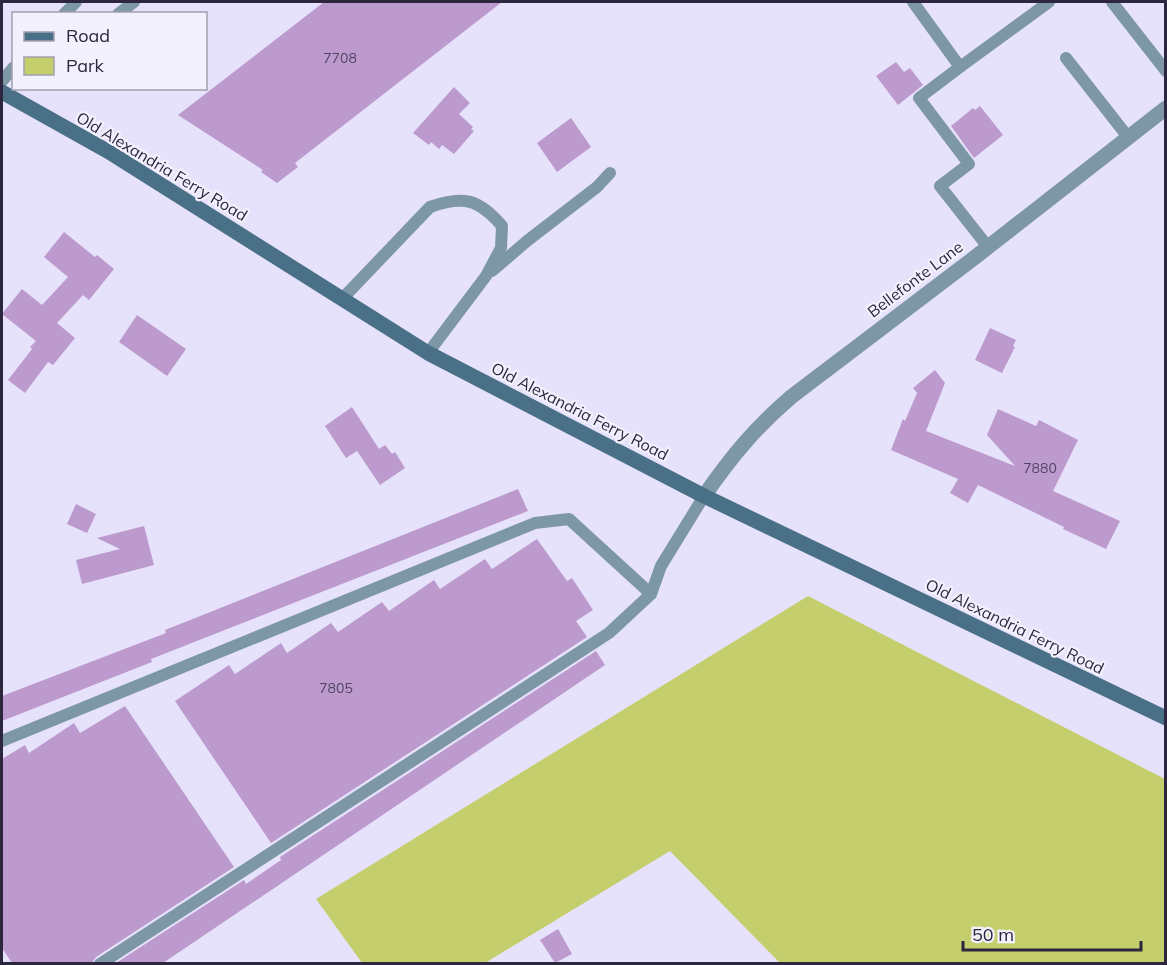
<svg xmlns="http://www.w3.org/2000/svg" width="1167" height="965" font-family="Mulish,sans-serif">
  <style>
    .green { fill: #c5ce6d }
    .building { fill: #bc9ace }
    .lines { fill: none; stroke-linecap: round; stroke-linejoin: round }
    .lane { stroke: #7d97a6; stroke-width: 12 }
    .street { stroke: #7d97a6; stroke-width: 15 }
    .secondary { stroke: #497086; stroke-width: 15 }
    .labels { text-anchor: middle; stroke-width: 4.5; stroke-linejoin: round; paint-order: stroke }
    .number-label { font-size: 14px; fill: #504462 }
    .street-label { font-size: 16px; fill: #2c273e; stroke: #f3f1fe }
  </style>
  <rect width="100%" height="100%" fill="#e7e2fb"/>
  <path class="green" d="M808,596L1165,779V963H780L670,851L485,963H362L316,899Z"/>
  <g class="building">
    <path d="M324,2H502L295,163L298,167L277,183L261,172L263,170L178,115Z"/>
    <path d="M896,62L904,72L910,68L923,85L898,105L876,76Z"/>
    <path d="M454,87L470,103L459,114L473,127L471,129L474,131L454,154L442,145L439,149L431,142L429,145L413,133Z"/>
    <path d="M980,106L1003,135L974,158L951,126L973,108L975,110Z"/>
    <path d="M571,118L591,147L557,172L537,143Z"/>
    <path d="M64,232L95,257L97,255L114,269L89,300L83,295L57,323L75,338L53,365L48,362L25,393L8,380L32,349L30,347L36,341L2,314L22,289L42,305L68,277L44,257Z"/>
    <path d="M137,315L186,349L167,376L119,342Z"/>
    <path d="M990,328L1016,340L1013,346L1015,347L1002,373L975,360Z"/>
    <path d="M935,370L945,383L926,431L1015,466L987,435L998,409L1036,426L1039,420L1078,440L1053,491L1120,521L1106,549L1063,529L1064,527L978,485L968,503L950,493L958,479L891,450L903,419L905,421L917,393L913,388Z"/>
    <path d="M352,407L379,449L385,445L392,454L395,452L405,468L380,485L357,451L346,458L325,426Z"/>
    <path d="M518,489L528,511L151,659L152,662L2,721V696L166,633L165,630Z"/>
    <path d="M76,504L96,514L87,533L67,524Z"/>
    <path d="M144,526L154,565L82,584L76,560L120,549L97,538Z"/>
    <path d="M537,539L567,581L572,578L593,610L576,621L587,637L271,843L175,701L229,665L235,674L281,643L287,653L331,623L338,632L382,602L389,611L434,580L440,589L485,559L492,569Z"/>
    <path d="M596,651L605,665L163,963H116L244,880L246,884L281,860L280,857Z"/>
    <path d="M125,706L234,867L96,957L92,963H12L2,948V759L25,745L29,753L74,723L80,733Z"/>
    <path d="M558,929L572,954L555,963L540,940Z"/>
  </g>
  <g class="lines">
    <g class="lane">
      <path d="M913,2L960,67L919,98L969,164L940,186L988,247"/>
      <path d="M1112,2L1166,71"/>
      <path d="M64,14L76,2"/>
      <path d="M118,14L134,2"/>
      <path d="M1066,58L1128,137"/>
      <path d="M960,67L1049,2"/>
      <path d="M2,81L14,67"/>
      <path d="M492,271L527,241L597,187L610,173"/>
      <path d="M342,299L430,207C463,195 479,199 502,226L501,248L486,276L428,353"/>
      <path d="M2,741L535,523L569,519L651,594"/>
      <path d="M100,964L609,633L651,594L661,566L704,496"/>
    </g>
    <path class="street" d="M704,496C731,457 755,428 791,397L974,258L1166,108"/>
    <path class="secondary" d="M2,92L109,152L428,353L704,496L1166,718"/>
  </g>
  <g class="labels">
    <g class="number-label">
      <text x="340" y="63">7708</text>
      <text x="1040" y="473">7880</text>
      <text x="336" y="693">7805</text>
    </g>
    <g class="street-label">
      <text transform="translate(162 166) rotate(31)" y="6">Old Alexandria Ferry Road</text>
      <text transform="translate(915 279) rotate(-37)" y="6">Bellefonte Lane</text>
      <text transform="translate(580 411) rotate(27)" y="6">Old Alexandria Ferry Road</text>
      <text transform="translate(1015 626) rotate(26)" y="6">Old Alexandria Ferry Road</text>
    </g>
  </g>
  <rect width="1167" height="965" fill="none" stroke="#2c273e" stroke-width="6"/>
  <rect x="12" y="12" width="195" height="78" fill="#f3f1fe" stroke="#a3a0b1" stroke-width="1.5"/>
  <rect x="24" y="32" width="30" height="9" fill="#497086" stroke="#a3a0b1" stroke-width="1.5"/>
  <text x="66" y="42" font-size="18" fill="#2c273e">Road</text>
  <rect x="24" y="57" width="30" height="18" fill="#c5ce6d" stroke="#a3a0b1" stroke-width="1.5"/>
  <text x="66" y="72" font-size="18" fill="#2c273e">Park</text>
  <path d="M963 941v9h178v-9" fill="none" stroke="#2c273e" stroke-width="3"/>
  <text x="972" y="941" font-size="18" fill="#2c273e" stroke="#f3f1fe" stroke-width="4.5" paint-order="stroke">50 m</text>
</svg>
